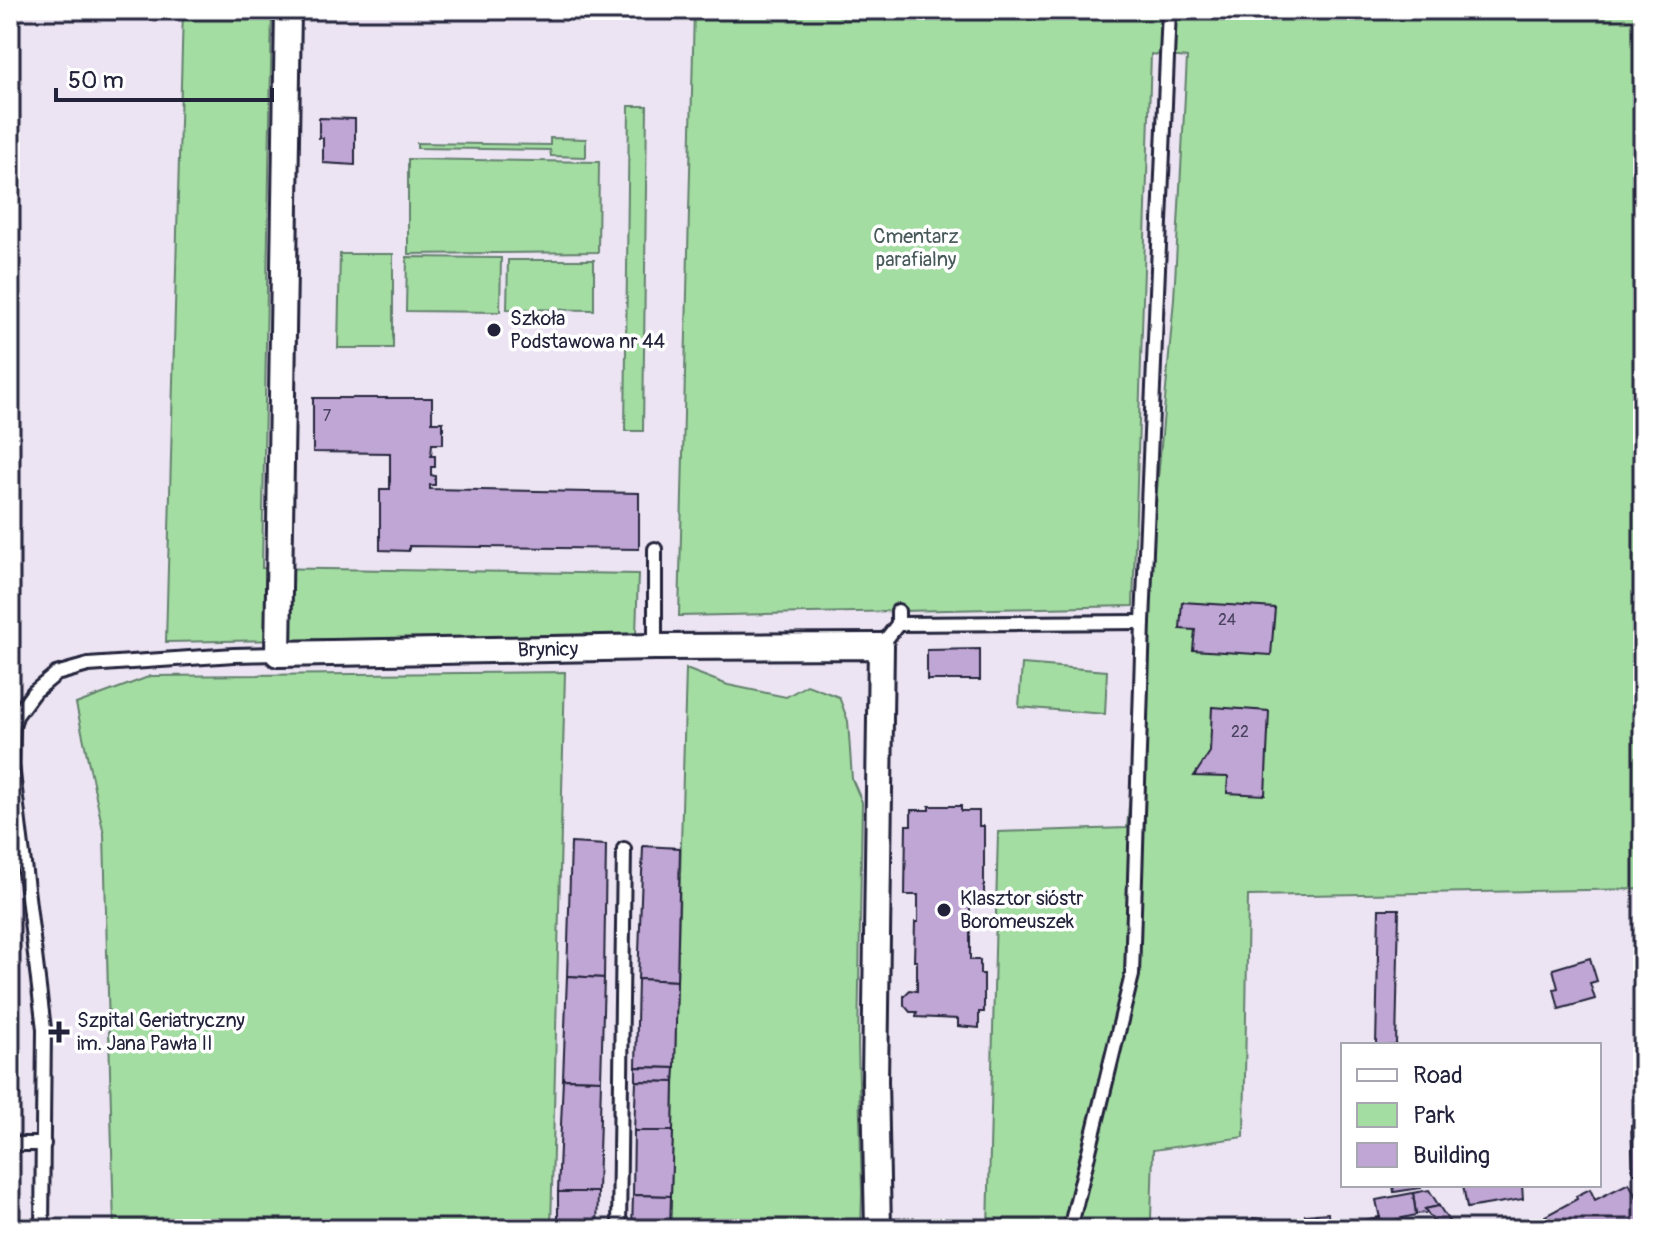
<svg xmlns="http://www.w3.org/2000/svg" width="1653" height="1239" font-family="Pangolin,sans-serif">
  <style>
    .green { fill: #a4dda2; stroke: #63806e; stroke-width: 2 }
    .building { fill: #c0a6d4; stroke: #22223b; stroke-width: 2 }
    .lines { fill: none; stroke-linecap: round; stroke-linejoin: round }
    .lane-casing { stroke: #22223b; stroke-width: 18 }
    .street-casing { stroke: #22223b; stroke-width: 30 }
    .lane { stroke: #fff; stroke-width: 12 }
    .street { stroke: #fff; stroke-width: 24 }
    .poi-dot { fill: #22223b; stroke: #fff; stroke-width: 3 }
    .labels { text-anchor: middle; stroke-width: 7; stroke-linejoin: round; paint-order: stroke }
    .number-label { font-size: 16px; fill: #4a4361 }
    .park-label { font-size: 20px; fill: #495a5a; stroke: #fff }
    .poi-label { font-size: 20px; fill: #22223b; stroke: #fff; text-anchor: start }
    .street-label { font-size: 20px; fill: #22223b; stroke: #fff }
  </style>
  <rect width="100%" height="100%" fill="#ece4f2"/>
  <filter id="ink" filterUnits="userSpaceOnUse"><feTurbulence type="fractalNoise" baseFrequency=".0125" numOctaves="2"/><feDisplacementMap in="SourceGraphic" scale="16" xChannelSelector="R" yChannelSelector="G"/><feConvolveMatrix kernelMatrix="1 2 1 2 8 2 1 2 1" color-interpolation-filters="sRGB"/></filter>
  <g filter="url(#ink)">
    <g class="green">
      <path d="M183,10H272L262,568L638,574L636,634L166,642Z"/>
      <path d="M694,10H1643V889L1248,896L1244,1137L1153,1150L1151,1219L1109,1223L1107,1229H988L998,832L1127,828L1174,299L1187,58L1151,54L1133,606L679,616Z"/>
      <path d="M629,106H647L643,431H625Z"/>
      <path d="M550,138L586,139V157L551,156L550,150L417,148V143L550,145Z"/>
      <path d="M408,159L599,162L598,252L408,254Z"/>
      <path d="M340,254H393V348H338Z"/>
      <path d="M407,257L501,258L500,312L406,311Z"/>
      <path d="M508,260H594V310L507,309Z"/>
      <path d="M1022,664L1107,671L1105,714L1019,707Z"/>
      <path d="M686,669L728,685L786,697L807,685L839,697L848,721L852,779L862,802L858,1046L862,1193L861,1229H670Z"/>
      <path d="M565,672L551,1229H114L104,834L76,704L151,676Z"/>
    </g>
    <g class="building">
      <path d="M319,118L355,119V165L323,163V138H319Z"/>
      <path d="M313,398H432V422H443V444H432L431,456H435V467H431V475L435,476V485H430V489L639,493V549L409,546V551L380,550V489H390V453L313,452Z"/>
      <path d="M1182,602L1275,608L1271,655L1193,650L1195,630L1180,629Z"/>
      <path d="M980,649V680H927V650Z"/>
      <path d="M1212,707L1269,711L1265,795L1227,793L1228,777L1194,776L1210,752Z"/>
      <path d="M929,806H961V811H979V826H984V897H970V960H980V974H984V1012H979V1028L958,1026V1019L916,1017L917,1012H910L904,1005V996L910,990L917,991V961H914L915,922H918V895H905L906,825H911V810H929Z"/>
      <path d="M571,843L606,845L604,978L567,976Z"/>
      <path d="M643,846L680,848L677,981L638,979Z"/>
      <path d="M1379,909H1399L1396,1045H1376Z"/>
      <path d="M1590,958L1597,981L1590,983L1595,999L1559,1009L1554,989L1558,988L1553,969Z"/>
      <path d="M567,976L604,978L601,1080L563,1079Z"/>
      <path d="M638,979L677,981L675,1068L636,1067Z"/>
      <path d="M636,1067L675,1068L674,1082L636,1081Z"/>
      <path d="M563,1079L601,1080L598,1192H558Z"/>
      <path d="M636,1081L674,1082L673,1131H634Z"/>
      <path d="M1631,1125H1643V1173H1633Z"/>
      <path d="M634,1131H673L671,1196L633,1195Z"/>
      <path d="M1629,1183L1643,1209V1229H1548L1545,1223V1216L1577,1199L1576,1196L1590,1189L1595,1200Z"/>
      <path d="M1393,1185H1421V1188L1394,1192Z"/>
      <path d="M1463,1185H1522L1523,1199L1467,1208Z"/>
      <path d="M1429,1190L1439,1206L1425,1209L1428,1213L1416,1214L1413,1193Z"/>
      <path d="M558,1192H598L597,1229H558Z"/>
      <path d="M1413,1193L1416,1215L1381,1223L1376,1200Z"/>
      <path d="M633,1195L671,1196L670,1229H632Z"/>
      <path d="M1439,1206L1454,1229H1438L1425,1209Z"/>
      <path d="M1328,1213L1329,1229H1317L1316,1214Z"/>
      <path d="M1316,1214L1317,1229H1306L1305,1215Z"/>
      <path d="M1380,1217L1382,1229H1353L1352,1222Z"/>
      <path d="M1253,1218L1276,1220V1229H1253Z"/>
      <path d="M1396,1220L1398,1229H1382L1381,1223Z"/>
    </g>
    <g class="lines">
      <defs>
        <g id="lane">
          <path d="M655,549V647"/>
          <path d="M898,624L1143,622"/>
          <path d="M881,646L898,624V611"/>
          <path d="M10,1144H44"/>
          <path d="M42,1229L44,1029L12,765L13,727L16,716L33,693L56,674L88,665L234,655L278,654"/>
          <path d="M619,1229L624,849"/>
          <path d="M1070,1229L1132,975L1143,622L1169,10"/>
        </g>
        <g id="street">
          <path id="s1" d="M288,10L278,654L655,647L881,646L875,1081L878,1229"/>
        </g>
      </defs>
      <use href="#lane" class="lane-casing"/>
      <use href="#street" class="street-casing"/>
      <use href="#lane" class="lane"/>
      <use href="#street" class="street"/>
    </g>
  </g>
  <g class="poi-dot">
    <circle cx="494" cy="330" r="8"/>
    <circle cx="944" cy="910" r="8"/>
    <path d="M55 1020h8v8h8v8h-8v8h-8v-8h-8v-8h8z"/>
  </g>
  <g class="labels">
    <g class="number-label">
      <text x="327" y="421">7</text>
      <text x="1227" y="625">24</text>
      <text x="1240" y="737">22</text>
    </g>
    <g class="park-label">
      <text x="916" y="243">Cmentarz<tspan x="916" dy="23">parafialny</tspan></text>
    </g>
    <g class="poi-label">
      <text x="510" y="325">Szkoła<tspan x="510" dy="23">Podstawowa nr 44</tspan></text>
      <text x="960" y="905">Klasztor sióstr<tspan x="960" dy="23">Boromeuszek</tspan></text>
      <text x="77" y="1027">Szpital Geriatryczny<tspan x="77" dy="23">im. Jana Pawła II</tspan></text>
    </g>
    <g class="street-label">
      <text dy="7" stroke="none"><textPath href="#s1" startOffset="914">Brynicy</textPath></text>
    </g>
  </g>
  <rect width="1653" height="1239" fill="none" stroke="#fff" stroke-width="40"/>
  <rect x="20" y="20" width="1613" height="1199" fill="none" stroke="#22223b" stroke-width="3" filter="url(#ink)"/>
  <rect x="1341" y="1043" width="260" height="144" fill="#ffffff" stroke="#a7a7b1" stroke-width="2"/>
  <rect x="1357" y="1069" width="40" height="12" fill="#ffffff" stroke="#a7a7b1" stroke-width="2"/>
  <text x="1413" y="1083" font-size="24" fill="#22223b">Road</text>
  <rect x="1357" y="1103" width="40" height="24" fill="#a4dda2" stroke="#a7a7b1" stroke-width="2"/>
  <text x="1413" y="1123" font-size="24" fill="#22223b">Park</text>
  <rect x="1357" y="1143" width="40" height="24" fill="#c0a6d4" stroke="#a7a7b1" stroke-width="2"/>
  <text x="1413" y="1163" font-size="24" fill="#22223b">Building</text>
  <path d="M56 88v12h216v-12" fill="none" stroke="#22223b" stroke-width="4"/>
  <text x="68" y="88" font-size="24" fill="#22223b" stroke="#ffffff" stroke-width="6" paint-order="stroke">50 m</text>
</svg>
